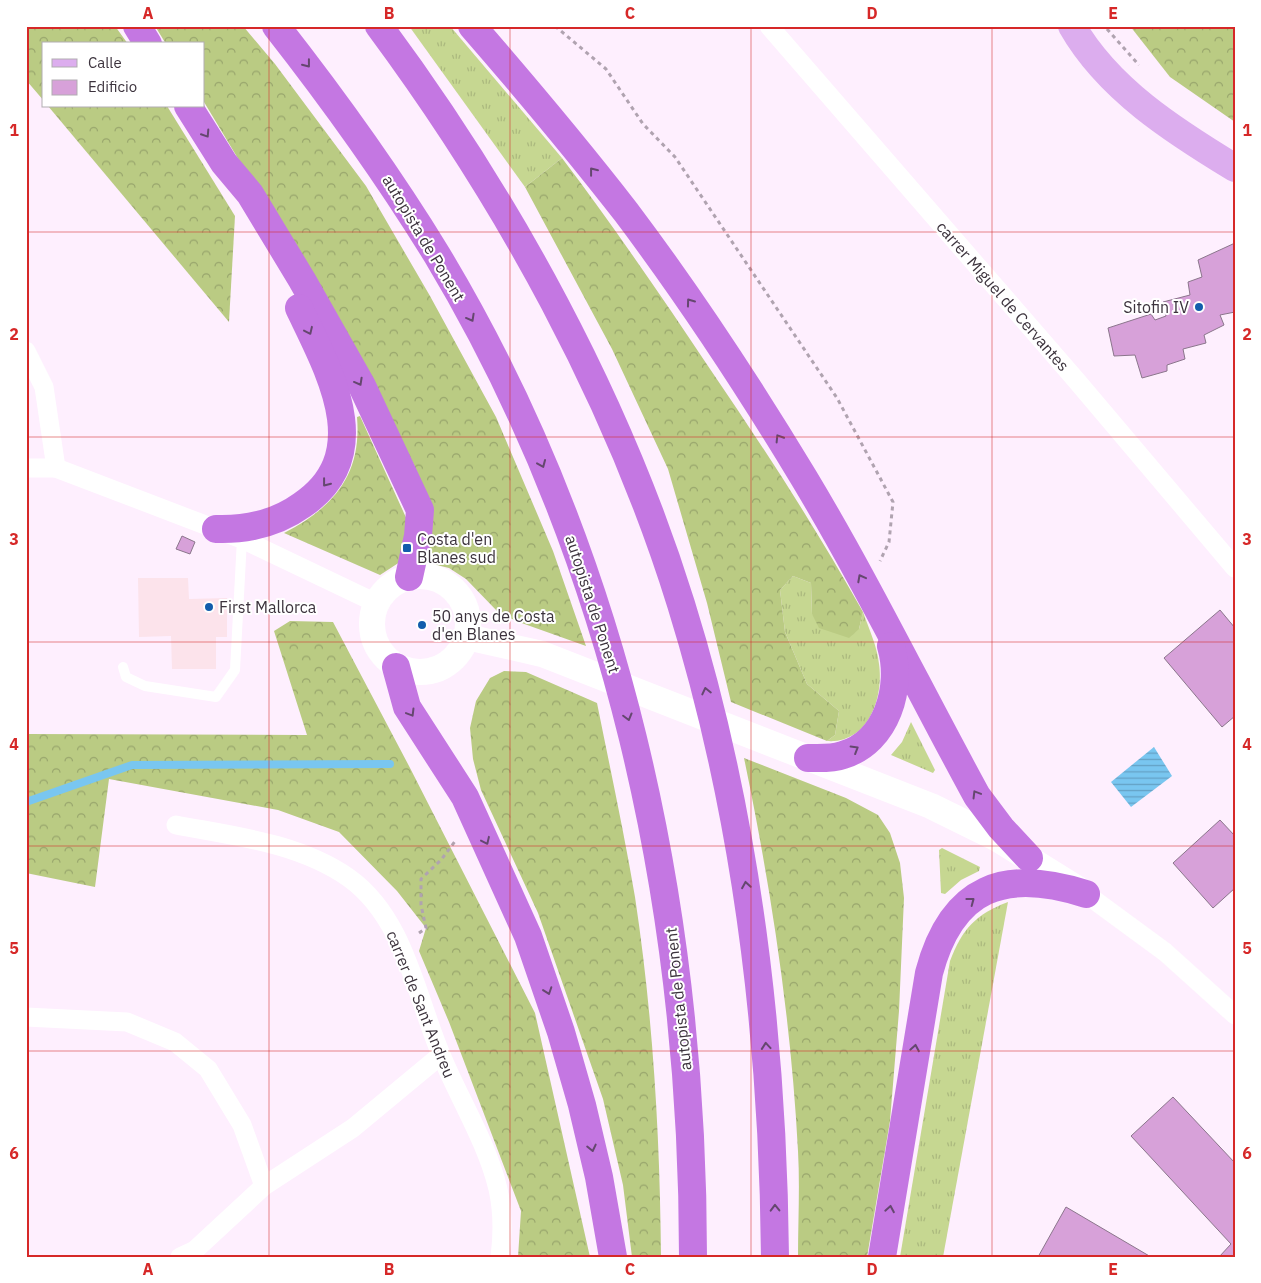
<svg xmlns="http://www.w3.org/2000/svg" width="1261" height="1283" font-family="'IBM Plex Sans',sans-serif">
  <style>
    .commercial { fill: #fce3eb }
    .grass { fill: url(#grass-tufts) }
    .forest { fill: url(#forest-crowns) }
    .water { fill: url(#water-rules) }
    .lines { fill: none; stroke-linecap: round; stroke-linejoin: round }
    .stream { stroke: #79c6f0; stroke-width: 8 }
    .building { fill: #d7a1d9; stroke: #8b768c }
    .path { stroke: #b0a3b0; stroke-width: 3; stroke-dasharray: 4 4; stroke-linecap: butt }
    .lane { stroke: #fff; stroke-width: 10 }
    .street { stroke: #fff; stroke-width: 19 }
    .secondary { stroke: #fff; stroke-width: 26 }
    .primary { stroke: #dcadee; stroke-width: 28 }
    .highway { stroke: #c477e2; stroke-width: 28 }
    .oneway { stroke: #65476f }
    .grid { fill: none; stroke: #d62828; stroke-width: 1; stroke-opacity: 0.55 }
    .poi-dot { fill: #125dac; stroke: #fff; stroke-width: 2 }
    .labels { text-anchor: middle; stroke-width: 4; stroke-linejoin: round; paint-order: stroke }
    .street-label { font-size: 16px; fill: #3c333d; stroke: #fff }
    .poi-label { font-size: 16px; fill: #3c333d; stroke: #fff; text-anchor: start }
    .neatline { fill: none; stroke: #d62828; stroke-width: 2 }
    .grid-label { font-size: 16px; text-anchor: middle; font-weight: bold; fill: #d62828 }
  </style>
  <defs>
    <pattern id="grass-tufts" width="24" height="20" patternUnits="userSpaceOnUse" patternTransform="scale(1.25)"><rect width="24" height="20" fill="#c6d791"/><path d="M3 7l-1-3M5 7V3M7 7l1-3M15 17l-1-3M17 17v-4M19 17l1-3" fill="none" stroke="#abb97e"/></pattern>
    <pattern id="forest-crowns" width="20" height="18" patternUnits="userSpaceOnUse" patternTransform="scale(1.25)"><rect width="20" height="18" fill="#bacb83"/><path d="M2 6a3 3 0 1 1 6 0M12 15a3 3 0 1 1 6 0" fill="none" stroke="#98a56c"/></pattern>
    <pattern id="water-rules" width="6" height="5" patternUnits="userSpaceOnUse" patternTransform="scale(1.25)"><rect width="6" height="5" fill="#79c6f0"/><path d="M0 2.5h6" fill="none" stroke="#64a1c4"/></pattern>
  </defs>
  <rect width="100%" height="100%" fill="#feeffe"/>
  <path class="commercial" d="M188,578L189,599L227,598V637H216V669H172L171,636L139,637L138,578Z"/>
  <g class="grass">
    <path d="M409,26H450L562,158L525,187Z"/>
    <path d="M793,576L811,583L812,614L859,629L863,612C869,629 877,646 879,664C884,698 868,744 827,741L835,735L839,711L807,684L785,632L780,590Z"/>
    <path d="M911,722L935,770L933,773L891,755L902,742Z"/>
    <path d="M942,848L980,867L979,871L961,880L945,894L941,893L939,850Z"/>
    <path d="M1008,902L943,1257H900L950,961C962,929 976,914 1008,902Z"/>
  </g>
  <g class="forest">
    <path d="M26,26H115L128,44H44V101L26,80Z"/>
    <path d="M155,26H243L275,64L366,186L430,296L496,417L553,551L586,646L516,621L497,611L466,579L449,568L420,561L430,511L414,465L368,375L204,102V44H166Z"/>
    <path d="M1130,26H1235V122L1170,77Z"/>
    <path d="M48,106H167L235,216L229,322Z"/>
    <path d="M562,158C614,227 662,297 710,369C764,448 816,528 863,612L859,629L849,638L819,628L812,614L811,583L793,576L780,590L785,632L807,684L839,711L835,735L827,741L731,702L707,603L668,469L612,349L525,187Z"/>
    <path d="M360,416L408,522L403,560L380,575L284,533C333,508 362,475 357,417Z"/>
    <path d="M290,621L333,622L409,766L535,1013L590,1257H518L521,1211L449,1022L419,951L426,928L397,891L339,832L278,810L109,779L95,887L26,873V734L307,735L274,631Z"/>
    <path d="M504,671L526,672L597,703C610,768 624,832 635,897C653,1016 660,1136 661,1257H632L623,1185L603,1099L538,913L481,790L473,759L470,728L476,701L490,678Z"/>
    <path d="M744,758L846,798L878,815L890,833L900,863L904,898L899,1011L890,1121L867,1257H798C798,1222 800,1186 798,1151C791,1018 771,888 744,758Z"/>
  </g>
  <path class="water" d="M1154,747L1172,776L1131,807L1111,782Z"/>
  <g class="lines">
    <path class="stream" d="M26,802L132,765L390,764"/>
  </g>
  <g class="building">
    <path d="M1235,243V312L1220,315L1224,325L1204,335L1206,343L1183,349L1185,359L1167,365V371L1142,378L1135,355L1114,356L1108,328L1151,314L1155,320L1166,316L1163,302L1190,295L1188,282L1202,277L1198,260Z"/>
    <path d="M182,536L195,542L190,554L176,549Z"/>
    <path d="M1220,610L1235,628V716L1222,727L1164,658Z"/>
    <path d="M1220,820L1235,836V888L1213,908L1173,863Z"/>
    <path d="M1173,1097L1235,1163V1257H1219L1231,1244L1131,1136Z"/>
    <path d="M1066,1207L1151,1257H1038Z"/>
  </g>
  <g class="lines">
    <g class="path">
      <path d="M555,26L606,69L643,124L675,157L837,398L893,502L889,542L880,561"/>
      <path d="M1107,29L1139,65"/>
      <path d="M419,933L426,928L421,905V879L441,860L456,840"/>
    </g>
    <path class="lane" d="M123,667L126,677L145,686L216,697L235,670L242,539"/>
    <g class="street">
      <path d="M769,26L1076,380L1235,568"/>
      <path d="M26,351L44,387L56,468"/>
      <path d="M26,468H56L242,539L376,603"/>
      <path d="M176,825C234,836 299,843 349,878C405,918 416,997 442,1057C460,1100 487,1143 498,1189C503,1212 503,1234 500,1257"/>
      <path d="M1086,894L1165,952L1235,1015"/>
      <path d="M26,1017L127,1022L175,1042L208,1069L242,1125L264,1186L195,1250L180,1257"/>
      <path d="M264,1186L353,1128L441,1055"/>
    </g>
    <g class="secondary">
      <circle cx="420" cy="624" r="48"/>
      <path d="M467,637L542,654L931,806L996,838L1081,891"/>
    </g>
    <path class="primary" d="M1072,26C1108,89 1174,131 1235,168"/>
    <g class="highway">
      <path d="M137,26L148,44"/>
      <path d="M276,26C334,100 388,175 437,255C618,556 693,908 693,1257"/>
      <path d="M379,26C508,200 617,398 681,604C747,816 773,1036 775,1257"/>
      <path d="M472,26C525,87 577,149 626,212C690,297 749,387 804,478C866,581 919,690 977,796L1001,828L1029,858"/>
      <path d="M188,106L224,163L250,194L302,280L362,386L420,510L418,536L409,577"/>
      <path d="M216,529C246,530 277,523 302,505C377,454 329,371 299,308"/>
      <path d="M396,667L407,707L465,797L528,936L561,1032L582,1105L599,1177L613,1257"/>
      <path d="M808,758C820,758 832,759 843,755C887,742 903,687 891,646"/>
      <path d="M882,1257L929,973C952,886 1005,868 1086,894"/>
    </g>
  </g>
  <defs><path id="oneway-chevron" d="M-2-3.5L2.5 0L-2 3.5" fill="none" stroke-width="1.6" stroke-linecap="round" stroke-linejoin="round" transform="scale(1.25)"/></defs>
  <g class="oneway">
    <use href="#oneway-chevron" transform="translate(307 64) rotate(52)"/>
    <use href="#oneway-chevron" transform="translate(206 134) rotate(57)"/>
    <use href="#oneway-chevron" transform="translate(593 171) rotate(-128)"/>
    <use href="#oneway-chevron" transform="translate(690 302) rotate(-126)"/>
    <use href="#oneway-chevron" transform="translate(471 318) rotate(61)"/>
    <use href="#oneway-chevron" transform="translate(309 331) rotate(65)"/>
    <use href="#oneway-chevron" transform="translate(359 382) rotate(61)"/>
    <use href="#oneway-chevron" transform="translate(779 438) rotate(-122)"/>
    <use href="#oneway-chevron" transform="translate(542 464) rotate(67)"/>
    <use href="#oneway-chevron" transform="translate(326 483) rotate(128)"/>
    <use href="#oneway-chevron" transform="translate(861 578) rotate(-118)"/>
    <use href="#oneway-chevron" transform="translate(706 691) rotate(-103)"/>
    <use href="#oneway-chevron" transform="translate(411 713) rotate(59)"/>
    <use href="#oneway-chevron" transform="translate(628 717) rotate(75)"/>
    <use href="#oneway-chevron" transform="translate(855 749) rotate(-31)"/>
    <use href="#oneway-chevron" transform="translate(976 794) rotate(-121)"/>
    <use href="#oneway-chevron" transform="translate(486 841) rotate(65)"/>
    <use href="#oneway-chevron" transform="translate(746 885) rotate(-99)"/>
    <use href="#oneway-chevron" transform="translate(971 901) rotate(-37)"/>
    <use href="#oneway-chevron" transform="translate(548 991) rotate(71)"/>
    <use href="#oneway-chevron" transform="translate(766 1046) rotate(-95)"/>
    <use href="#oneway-chevron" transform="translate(915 1048) rotate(-80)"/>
    <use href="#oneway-chevron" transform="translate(592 1148) rotate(77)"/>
    <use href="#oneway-chevron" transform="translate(775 1208) rotate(-91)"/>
    <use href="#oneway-chevron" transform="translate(890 1209) rotate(-80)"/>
  </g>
  <path class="grid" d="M269,26V1257M510,26V1257M751,26V1257M992,26V1257M26,232H1235M26,437H1235M26,642H1235M26,846H1235M26,1051H1235"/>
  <g class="poi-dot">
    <circle cx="1199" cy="307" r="5"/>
    <rect x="402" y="543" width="10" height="10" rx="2.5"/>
    <circle cx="209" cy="607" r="5"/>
    <circle cx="422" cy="625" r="5"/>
  </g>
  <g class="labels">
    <g class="street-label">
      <text transform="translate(424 238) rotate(59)" y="6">autopista de Ponent</text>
      <text transform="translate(1003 296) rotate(49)" y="6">carrer Miguel de Cervantes</text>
      <text transform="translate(593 604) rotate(72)" y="6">autopista de Ponent</text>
      <text transform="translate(678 999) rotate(-96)" y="6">autopista de Ponent</text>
      <text transform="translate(421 1004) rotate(68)" y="6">carrer de Sant Andreu</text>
    </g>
    <g class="poi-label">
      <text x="1189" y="313" text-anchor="end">Sitofin IV</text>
      <text x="417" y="545">Costa d'en<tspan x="417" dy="18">Blanes sud</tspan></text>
      <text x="219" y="613">First Mallorca</text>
      <text x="432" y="622">50 anys de Costa<tspan x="432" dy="18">d'en Blanes</tspan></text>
    </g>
  </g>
  <rect width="1261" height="1283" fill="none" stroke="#ffffff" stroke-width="55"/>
  <rect x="42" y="42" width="162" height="65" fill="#ffffff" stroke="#b1adb1"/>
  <rect x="52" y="59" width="25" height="8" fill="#dcadee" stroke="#b1adb1"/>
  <text x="88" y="68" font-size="15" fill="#3c333d">Calle</text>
  <rect x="52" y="80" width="25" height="15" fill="#d7a1d9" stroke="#b1adb1"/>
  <text x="88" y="92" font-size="15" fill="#3c333d">Edificio</text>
  <rect x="28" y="28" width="1206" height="1228" class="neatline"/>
  <g class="grid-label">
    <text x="148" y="19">A</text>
    <text x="389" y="19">B</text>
    <text x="630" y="19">C</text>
    <text x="872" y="19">D</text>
    <text x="1113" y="19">E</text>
    <text x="14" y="136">1</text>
    <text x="1247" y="136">1</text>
    <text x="14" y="340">2</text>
    <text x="1247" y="340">2</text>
    <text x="14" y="545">3</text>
    <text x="1247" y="545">3</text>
    <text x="14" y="750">4</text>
    <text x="1247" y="750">4</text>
    <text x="14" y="954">5</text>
    <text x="1247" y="954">5</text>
    <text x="14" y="1159">6</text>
    <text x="1247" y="1159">6</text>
    <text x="148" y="1275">A</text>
    <text x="389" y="1275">B</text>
    <text x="630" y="1275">C</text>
    <text x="872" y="1275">D</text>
    <text x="1113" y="1275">E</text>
  </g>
</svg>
